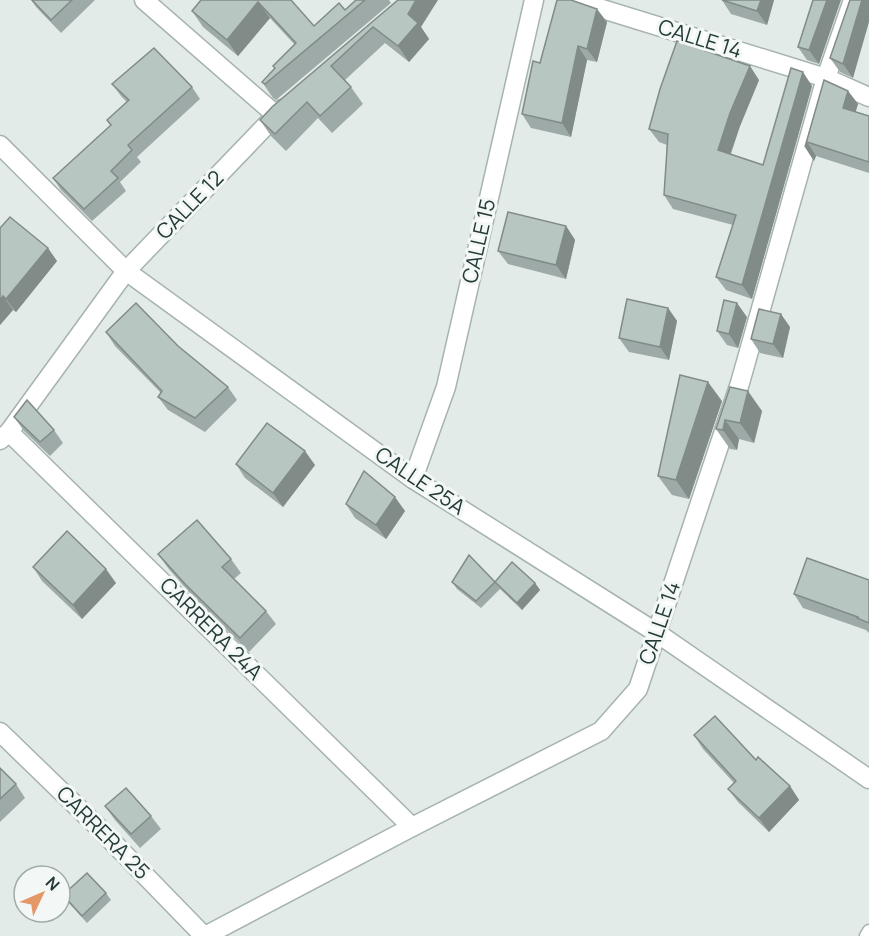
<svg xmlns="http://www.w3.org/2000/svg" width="869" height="936" font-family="Manrope,sans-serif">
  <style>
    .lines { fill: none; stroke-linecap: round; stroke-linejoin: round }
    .service-casing { stroke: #a6b3b0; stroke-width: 15 }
    .minor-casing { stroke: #a6b3b0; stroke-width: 21 }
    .service { stroke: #fff; stroke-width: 12 }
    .minor { stroke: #fff; stroke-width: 18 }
    .wall { fill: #9eaaa7 }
    .shaded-wall { fill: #818b88 }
    .building { fill: #b8c6c2; stroke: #818b88; stroke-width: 1.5 }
    .labels { text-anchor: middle; stroke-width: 6; stroke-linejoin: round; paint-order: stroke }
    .street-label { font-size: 21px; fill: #243b38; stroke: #f3f8f6 }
  </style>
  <rect width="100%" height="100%" fill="#e3ebe9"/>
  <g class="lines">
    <defs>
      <path id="service" d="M866,936L869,931"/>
      <g id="minor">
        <path d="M144,0L276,115"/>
        <path d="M573,0L826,78L869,97"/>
        <path d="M0,145L126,271L413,479L657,633L869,779"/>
        <path d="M9,432L412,827"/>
        <path d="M0,440L9,432L126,271L282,109"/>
        <path d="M413,479L446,387L534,0"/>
        <path d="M0,732L97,826L204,936"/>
        <path d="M205,936L412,827L601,731L638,689L740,383L826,78L853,0"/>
      </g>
    </defs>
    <use href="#service" class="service-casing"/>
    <use href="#minor" class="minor-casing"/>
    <use href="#service" class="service"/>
    <use href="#minor" class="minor"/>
  </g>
  <g class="wall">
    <path d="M31,0H95L61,33L37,8Z"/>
    <path d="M291,0L314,26L345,10L356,0H389L391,3L276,100L273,98L262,82L275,68L295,45L270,18L238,56L203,27L192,11Z"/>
    <path d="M398,0L421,27L429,39L409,62L385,43L345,80L351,87L363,104L332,133L318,118L286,151L271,136L260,120Z"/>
    <path d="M722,0H774L767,25L731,14Z"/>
    <path d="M813,0L819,64L807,60L798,47Z"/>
    <path d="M850,0L853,78L840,72L830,58Z"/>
    <path d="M607,22L597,62L587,60L571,137L531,128L522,114L540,63Z"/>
    <path d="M759,80L740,126L731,154L763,165L812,86L752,299L726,290L716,277L733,225L673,209L664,195L667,145L659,142L649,129Z"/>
    <path d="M824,80L848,91L858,104L855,112L869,116V173L816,156L814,161L805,147Z"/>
    <path d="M112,84L192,87L200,99L137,157L141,162L120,182L126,191L92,221L61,190L53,178L111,126L127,102L121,96Z"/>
    <path d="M566,226L575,240L566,279L508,264L498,251Z"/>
    <path d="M0,228L57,261L16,312L13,310L0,325Z"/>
    <path d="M668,308L677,321L669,360L629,352L619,338Z"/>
    <path d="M747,317L738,348L727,345L717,331Z"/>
    <path d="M790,327L783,358L760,353L751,339Z"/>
    <path d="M106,332L228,387L237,400L205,432L168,410L158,397L161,393L115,346Z"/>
    <path d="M730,387L762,411L754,443L739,439L737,450L730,449L716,429Z"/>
    <path d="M722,401L689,499L672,495L658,476Z"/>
    <path d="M14,417L54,430L63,443L50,456L24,431Z"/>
    <path d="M236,464L315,465L283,507L245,478Z"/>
    <path d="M346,504L405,511L386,539L355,518Z"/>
    <path d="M158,554L231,559L241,573L234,579L266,611L276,624L249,652L195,599L168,568Z"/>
    <path d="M33,567L116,583L82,619L42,581Z"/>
    <path d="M869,580V633L866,630L803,608L794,594Z"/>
    <path d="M452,582H495L535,583L540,590L522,610L500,589L481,608L457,589Z"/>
    <path d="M694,735L756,760L790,786L799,800L769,832L738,802L728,789L734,783L703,749Z"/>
    <path d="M0,768L16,784L25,798L0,822Z"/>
    <path d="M105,806L151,816L161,829L140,848L115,820Z"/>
    <path d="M106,893L111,900L87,923L68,902L63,895Z"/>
  </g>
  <g class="shaded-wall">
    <path d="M416,0H438L421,27L429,39L409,62L398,46L408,14Z"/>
    <path d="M761,0H774L767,25L757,11Z"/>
    <path d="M827,0H841L819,64L809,50Z"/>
    <path d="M862,0H869V22L853,78L843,64Z"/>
    <path d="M258,2L270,18L238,56L227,40Z"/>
    <path d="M597,9L607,22L597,62L587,49Z"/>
    <path d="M578,46L587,60L571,137L562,123Z"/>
    <path d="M750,66L759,80L740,126L727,163L718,150L730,113Z"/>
    <path d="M803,72L812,86L752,299L742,285Z"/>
    <path d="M848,91L858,104L853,121L843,108Z"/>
    <path d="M807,142L816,156L814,161L805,147Z"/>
    <path d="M566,226L575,240L566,279L556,265Z"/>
    <path d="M48,248L57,261L16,312L6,299Z"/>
    <path d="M3,296L13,310L0,325V300Z"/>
    <path d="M737,303L747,317L738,348L729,334Z"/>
    <path d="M668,308L677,321L669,360L660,347Z"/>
    <path d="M781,314L790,327L783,358L773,344Z"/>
    <path d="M708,382L722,401L689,499L676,480Z"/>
    <path d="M748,391L762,411L754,443L740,423Z"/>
    <path d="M725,420L739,439L737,450L723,430Z"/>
    <path d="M305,451L315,465L283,507L273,493Z"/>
    <path d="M395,497L405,511L386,539L376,525Z"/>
    <path d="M106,569L116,583L82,619L73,605Z"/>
    <path d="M535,583L540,590L522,610L517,603Z"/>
    <path d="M790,786L799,800L769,832L759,818Z"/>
  </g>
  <g class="building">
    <path d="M32,0H72L51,20Z"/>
    <path d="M201,0H291L314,26L339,3L345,10L356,0H365L265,84L262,82L275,68L273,66L296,43L258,2L227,40L192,11Z"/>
    <path d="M398,0H416L408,14L418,23L398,46L373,27L331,66L351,87L320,116L307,102L275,134L260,120L272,107Z"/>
    <path d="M557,0H571L597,9L587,49L578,46L562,123L522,114L533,61L540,63Z"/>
    <path d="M722,0H761L757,11Z"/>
    <path d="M813,0H827L809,50L798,47Z"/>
    <path d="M850,0H862L843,64L830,58Z"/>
    <path d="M677,41L750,66L730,113L718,150L763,165L791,68L803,72L742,285L716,277L736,215L664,195L668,134L649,129L660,89Z"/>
    <path d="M154,48L192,87L128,145L132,150L111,171L118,178L84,209L53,178L111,125L107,120L129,100L112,84Z"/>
    <path d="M824,80L848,91L843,108L869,116V162L807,142L805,147Z"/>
    <path d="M508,212L566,226L556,265L498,251Z"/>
    <path d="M10,217L48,248L6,299L3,296L0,300V228Z"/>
    <path d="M627,299L668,308L660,347L619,338Z"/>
    <path d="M724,300L737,303L729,334L717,331Z"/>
    <path d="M136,303L178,346L228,387L195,418L158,397L162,391L106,332Z"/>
    <path d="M759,309L781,314L773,344L751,339Z"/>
    <path d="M680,375L708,382L676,480L658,476Z"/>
    <path d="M730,387L748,391L740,423L725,420L723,430L716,429Z"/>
    <path d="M27,400L54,430L40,442L14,417Z"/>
    <path d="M267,423L305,451L273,493L236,464Z"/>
    <path d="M364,471L395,497L376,525L346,504Z"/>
    <path d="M197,520L231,559L222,567L266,611L240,638L186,585L158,554Z"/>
    <path d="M67,531L106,569L73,605L33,567Z"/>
    <path d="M469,555L495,582L476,601L452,582Z"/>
    <path d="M807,558L869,580V623L857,618L858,617L794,594Z"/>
    <path d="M512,562L535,583L517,603L495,582Z"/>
    <path d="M715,716L756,760L758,757L790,786L759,818L728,789L736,781L694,735Z"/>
    <path d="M0,768L16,784L0,799Z"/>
    <path d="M126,788L151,816L131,834L105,806Z"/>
    <path d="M87,873L106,893L82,916L63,895Z"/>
  </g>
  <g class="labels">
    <g class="street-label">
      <text transform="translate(700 39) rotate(17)" y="7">CALLE 14</text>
      <text transform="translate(190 205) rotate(-46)" y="7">CALLE 12</text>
      <text transform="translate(479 241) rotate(-77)" y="7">CALLE 15</text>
      <text transform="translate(420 481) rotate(34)" y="7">CALLE 25A</text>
      <text transform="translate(660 623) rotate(-71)" y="7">CALLE 14</text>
      <text transform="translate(211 629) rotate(45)" y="7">CARRERA 24A</text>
      <text transform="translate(103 833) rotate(45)" y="7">CARRERA 25</text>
    </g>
  </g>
  <g transform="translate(42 894) rotate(46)"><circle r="28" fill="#f3f8f6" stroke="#a0acaa" stroke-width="1.5"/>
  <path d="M0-4.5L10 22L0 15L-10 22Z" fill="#e49868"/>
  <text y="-9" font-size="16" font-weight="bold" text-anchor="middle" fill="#243b38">N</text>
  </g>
</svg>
